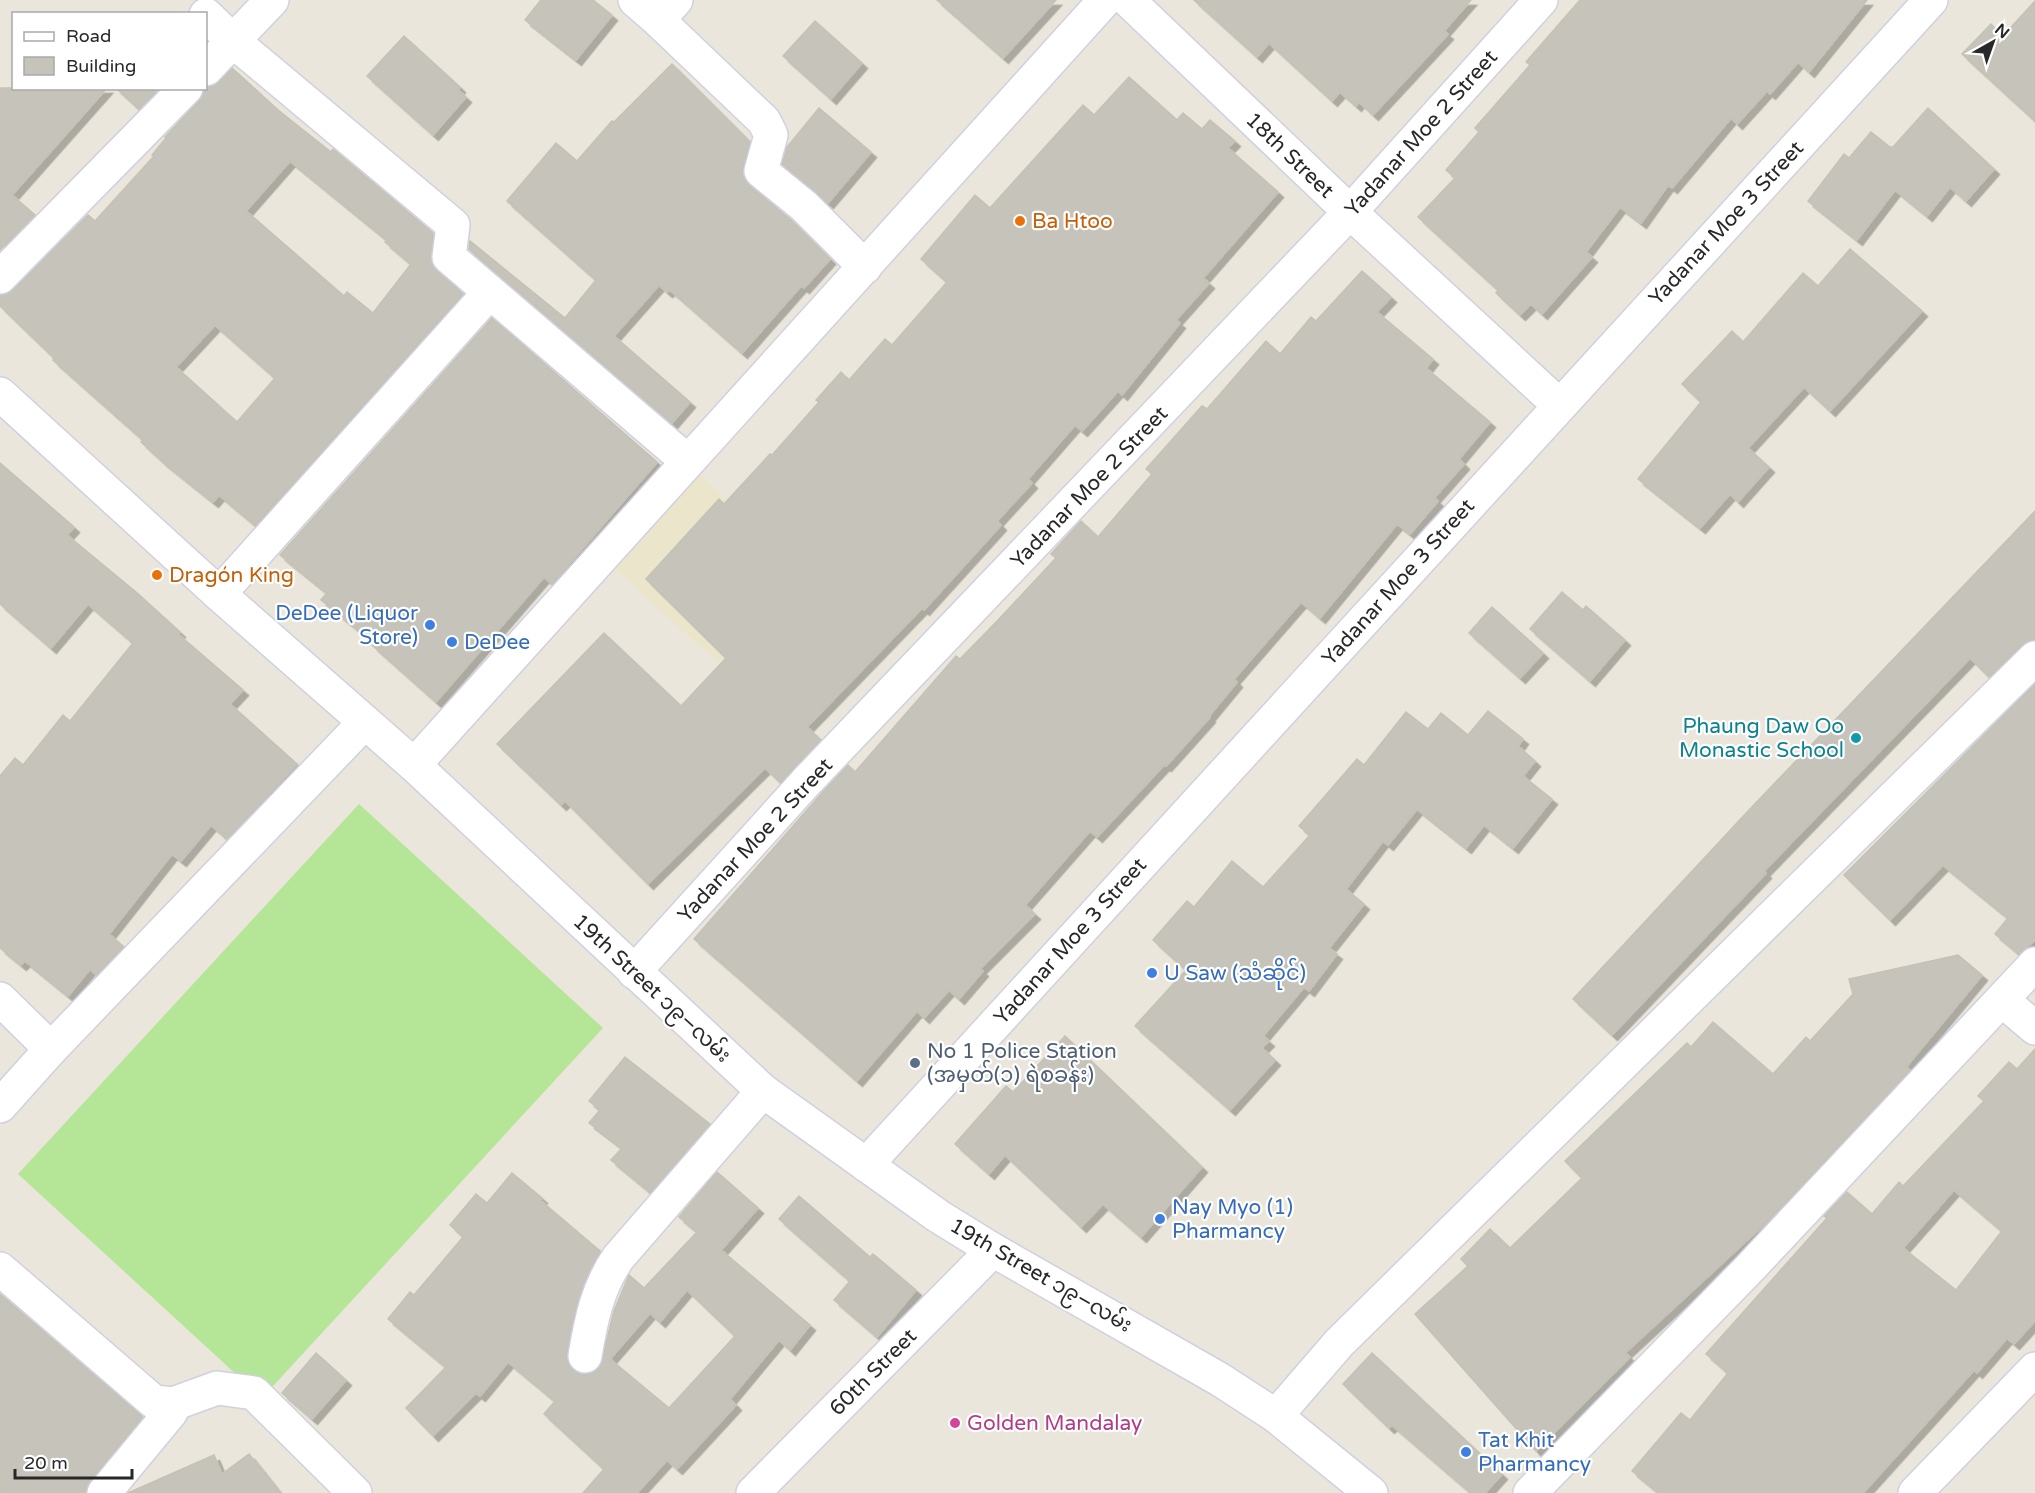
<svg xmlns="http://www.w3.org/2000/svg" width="2035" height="1493" font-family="'Varela Round','Noto Sans Myanmar',sans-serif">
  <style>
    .education { fill: #ebe6cb }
    .pitch { fill: #b5e596 }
    .building { fill: #c5c3ba; stroke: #c5c2b5; stroke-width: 1.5; fill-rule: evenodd; filter: url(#shadow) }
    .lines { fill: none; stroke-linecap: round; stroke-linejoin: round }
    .street-casing { stroke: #d0d0e1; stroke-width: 36 }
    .secondary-casing { stroke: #d0d0e1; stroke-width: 36 }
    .street { stroke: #fff; stroke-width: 33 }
    .secondary { stroke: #fff; stroke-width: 33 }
    .food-dot { fill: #e8710a; stroke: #fff; stroke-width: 2 }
    .shop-dot { fill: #3f7fe0; stroke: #fff; stroke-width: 2 }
    .culture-dot { fill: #0f9aa8; stroke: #fff; stroke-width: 2 }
    .service-dot { fill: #5c6f8a; stroke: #fff; stroke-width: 2 }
    .hotel-dot { fill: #d1479c; stroke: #fff; stroke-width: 2 }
    .labels { text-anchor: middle; stroke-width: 4.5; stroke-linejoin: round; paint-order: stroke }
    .street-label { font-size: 21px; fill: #282828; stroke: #fff }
    .food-label { font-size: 21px; fill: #c56008; stroke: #fff; text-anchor: start }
    .shop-label { font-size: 21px; fill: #366cbe; stroke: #fff; text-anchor: start }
    .culture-label { font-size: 21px; fill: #0d838f; stroke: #fff; text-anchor: end }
    .service-label { font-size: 21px; fill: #4e5e75; stroke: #fff; text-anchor: start }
    .hotel-label { font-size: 21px; fill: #b23c85; stroke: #fff; text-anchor: start }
  </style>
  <defs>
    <filter id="shadow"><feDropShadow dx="5.5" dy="5.5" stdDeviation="0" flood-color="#0004"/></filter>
  </defs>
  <rect width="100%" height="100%" fill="#eae6db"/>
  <path class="education" d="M698,472L804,573L718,663L610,565Z"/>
  <path class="pitch" d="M359,804L603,1028L262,1398L18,1174Z"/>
  <g class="building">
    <path d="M541,0H593L612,15L576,60L525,20Z"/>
    <path d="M937,0H1056L1003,58Z"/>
    <path d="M1194,0H1471L1444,31L1448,34L1373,115L1359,102L1356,106L1340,92L1332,101L1269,43L1257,57Z"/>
    <path d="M1580,0H1867L1809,72L1798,62L1770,94L1767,91L1737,124L1731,118L1672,188L1668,185L1641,223L1620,207L1586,252L1592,257L1542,314L1531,304L1520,315L1496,293L1498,290L1418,217L1455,178L1446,170L1479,132L1475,128L1530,65L1526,62Z"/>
    <path d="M2035,1V121L1962,54L1991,24L2003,36Z"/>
    <path d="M815,21L862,63L831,99L783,56Z"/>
    <path d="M404,36L460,87L458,90L466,97L433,135L367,76Z"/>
    <path d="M672,64L750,142L743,167V176L749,185L791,220L830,259L804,288L801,286L742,353L670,290L667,292L659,285L614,336L690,402L672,423L469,249L470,241L565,318L596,280L507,201L556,143L577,161L612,121L614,122Z"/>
    <path d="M232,68L278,110L331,152L333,149L433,233L432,264L463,294L255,525L219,495L213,502L163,462L141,442L143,440L53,360L54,358L0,306V295L13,290L88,215L95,221L154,156L152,155L166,138L165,137L199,101L204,88L219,82ZM290,161L387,240L385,242L411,264L373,313L347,292L344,296L246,211ZM215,325L275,378L237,422L176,367Z"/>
    <path d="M1129,77L1177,120L1183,113L1202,129L1210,120L1235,141L1228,148L1278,192L1203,278L1209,283L1176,320L1180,323L1122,395L1118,391L1082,431L1075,425L1028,479L1032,483L997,521L1001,525L924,610L922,608L807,727L821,740L780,782L765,768L648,884L565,801L561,805L497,744L604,633L681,706L726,658L646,579L719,499L724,504L770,454L772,455L819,402L816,400L841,372L849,380L885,339L892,345L947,282L921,259L975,195L990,208L1083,105L1094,115Z"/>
    <path d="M0,88H107L12,195L35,215L0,250Z"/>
    <path d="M116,88H159L139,109Z"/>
    <path d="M819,108L871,152L828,203L782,164L787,147Z"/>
    <path d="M1928,108L1994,169L1966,201L1950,187L1927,216L1895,190L1857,240L1808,201L1844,154L1849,158L1871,132L1890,147H1893Z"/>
    <path d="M1850,249L1922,311L1830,411L1804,387L1748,448L1769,467L1738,502L1730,494L1700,528L1638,479L1701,402L1682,384L1732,331L1743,342L1803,273L1818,286Z"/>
    <path d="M1362,271L1391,297L1377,312L1433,359L1426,368L1490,422L1459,459L1464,464L1434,498L1438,501L1410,534L1397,524L1320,618L1301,602L1234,679L1237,682L1209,716L1210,717L1166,766L1164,765L1097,837L1090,831L1025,905L1035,914L980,969L983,971L959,999L949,990L924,1018L917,1011L857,1081L694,939L821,794L848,765L855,772L956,656L960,659L1000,618L1056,558L1051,554L1081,521L1098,537L1152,474L1146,469L1202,406L1207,409L1266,341L1280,354L1311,317L1316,321Z"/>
    <path d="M492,318L657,462L552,584L544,577L436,702L372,645L374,643L321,600L327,593L280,555Z"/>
    <path d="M0,463L74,527L67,535L136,592L180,632L178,634L243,690L230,704L297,764L227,839L211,825L181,861L172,854L109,934L123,946L96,975L90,969L68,996L25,961L21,965L0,948V776L15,758L23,765L63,715L70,721L133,643L88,604L51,648L0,604Z"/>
    <path d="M2035,511V640L2022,645L1989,677L1970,658L1764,871L1766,873L1612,1035L1573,999L1749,810Z"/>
    <path d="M1562,592L1583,610L1586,606L1625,640L1590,681L1530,629Z"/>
    <path d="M1492,607L1543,653L1520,678L1469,633Z"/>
    <path d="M2035,684V940L2019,954L1995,934L2008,918L1943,865L1890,920L1844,875Z"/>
    <path d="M1488,711L1523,739L1518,746L1535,761L1523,776L1552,799L1513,848L1484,825L1466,848L1417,809L1388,845L1383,841L1346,889L1364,904L1329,948L1337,954L1309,991L1304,987L1263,1036L1269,1041L1262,1048L1275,1060L1230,1110L1135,1026L1186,970L1153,940L1187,901L1194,907L1232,861L1263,887L1310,835L1299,826L1357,759L1364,765L1406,712L1428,729L1441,713L1468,735Z"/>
    <path d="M1958,955L1982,975L1906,1067L1910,1070L1769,1220L1625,1353L1630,1357L1536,1451L1415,1314L1468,1266L1461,1259L1490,1229L1510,1248L1582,1178L1565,1161L1687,1043L1691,1047L1713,1022L1773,1074L1806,1037L1810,1041L1853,994L1849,979Z"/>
    <path d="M1065,1036L1202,1167L1141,1237L1103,1204L1081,1227L1005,1155L989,1174L955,1144L1006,1086L1013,1092Z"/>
    <path d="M2035,1049V1321L2014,1344L2007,1338L1977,1373L1974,1370L1863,1493H1659L1632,1471L1681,1413L1690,1420L1728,1373L1706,1354L1827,1218L1824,1216L1847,1192L1872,1214L1899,1182L1903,1186L1984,1101L1978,1096L2009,1062L2017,1069ZM1954,1190L2002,1231L1956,1290L1903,1248Z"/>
    <path d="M625,1057L710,1124L650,1192L611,1160L622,1148L589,1123L600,1110L589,1101Z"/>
    <path d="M717,1172L758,1208L721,1250L810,1325L790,1350L779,1340L730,1399L736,1405L677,1469L667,1460L637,1493H583L604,1469L544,1414L555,1401L508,1362L480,1396L476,1393L433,1436L406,1408L446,1367L388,1319L410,1292L414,1295L463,1237L450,1225L476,1194L487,1203L512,1173L542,1198L540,1200L600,1251L578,1299L567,1353V1362L573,1370L582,1375L592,1373L600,1367L614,1311L629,1275L644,1288L697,1232L679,1217ZM687,1290L735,1336L669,1408L610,1359L650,1313L660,1322Z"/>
    <path d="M799,1196L870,1257L873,1254L916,1290L877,1337L834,1300L850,1281L779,1219Z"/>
    <path d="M0,1294L143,1417L90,1481L86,1493H0Z"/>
    <path d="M316,1353L346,1380L312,1419L282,1393Z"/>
    <path d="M1372,1353L1502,1474L1485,1493H1471L1392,1425L1389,1428L1343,1384Z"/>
    <path d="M249,1454L280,1493H128L214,1455L222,1474Z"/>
  </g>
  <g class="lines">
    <defs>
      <g id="street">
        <path d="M635,0L658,20L676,0"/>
        <path d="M1128,0L1350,212L1559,405"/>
        <path d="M206,15L233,41L453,225L449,257L686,460"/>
        <path d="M658,20L764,121L771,135L761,171L804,206L865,267"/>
        <path d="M206,69L272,0"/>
        <path d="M0,277L186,88"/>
        <path d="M219,594L489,293"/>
        <path d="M414,765L1105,0"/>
        <path d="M634,972L807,781L1350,212L1541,0"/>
        <path d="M0,999L51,1049"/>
        <path d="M2002,1000L2035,1028"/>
        <path d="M0,1106L51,1049L365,722"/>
        <path d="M866,1165L1931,0"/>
        <path d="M0,1269L154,1402L173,1404L217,1388L254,1393L355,1493"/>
        <path d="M585,1356C591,1320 597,1289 618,1258L763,1091"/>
        <path d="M1276,1416L1339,1343L2035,658"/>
        <path d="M104,1493L171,1412L173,1404"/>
        <path d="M753,1493L993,1250"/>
        <path d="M1530,1493L1747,1271L2035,964"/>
        <path d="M1915,1493L2035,1369"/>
      </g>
      <path id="secondary" d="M0,394L219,594L414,765L763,1091L938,1216L993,1250L1219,1379L1276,1416L1371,1493"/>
    </defs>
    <use href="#street" class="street-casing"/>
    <use href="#secondary" class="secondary-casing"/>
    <use href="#street" class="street"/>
    <use href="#secondary" class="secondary"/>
  </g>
  <g class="food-dot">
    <circle cx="1020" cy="221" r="6"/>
    <circle cx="157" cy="575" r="6"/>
  </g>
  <g class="shop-dot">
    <circle cx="430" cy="625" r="6"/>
    <circle cx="452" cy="642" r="6"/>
    <circle cx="1152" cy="973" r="6"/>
    <circle cx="1160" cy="1219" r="6"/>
    <circle cx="1466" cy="1452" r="6"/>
  </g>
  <circle class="culture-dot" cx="1856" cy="738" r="6"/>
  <circle class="service-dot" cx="915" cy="1063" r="6"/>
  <circle class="hotel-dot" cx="955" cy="1423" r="6"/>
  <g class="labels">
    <g class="street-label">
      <text transform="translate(1421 133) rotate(-48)" y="7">Yadanar Moe 2 Street</text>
      <text transform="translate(1290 155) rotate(44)" y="7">18th Street</text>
      <text transform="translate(1726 223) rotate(-47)" y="7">Yadanar Moe 3 Street</text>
      <text transform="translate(1089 487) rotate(-46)" y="7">Yadanar Moe 2 Street</text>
      <text transform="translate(1398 582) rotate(-48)" y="7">Yadanar Moe 3 Street</text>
      <text transform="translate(755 840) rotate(-47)" y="7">Yadanar Moe 2 Street</text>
      <text transform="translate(1070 941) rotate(-48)" y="7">Yadanar Moe 3 Street</text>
      <text transform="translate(652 988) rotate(43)" y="7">19th Street ၁၉−လမ်း</text>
      <text transform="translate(1041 1275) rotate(30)" y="7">19th Street ၁၉−လမ်း</text>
      <text transform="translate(873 1372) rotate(-45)" y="7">60th Street</text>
    </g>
    <g class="food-label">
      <text x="1032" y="228">Ba Htoo</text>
      <text x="169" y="582">Dragón King</text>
    </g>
    <g class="shop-label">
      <text x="418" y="620" text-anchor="end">DeDee (Liquor<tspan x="418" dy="24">Store)</tspan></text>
      <text x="464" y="649">DeDee</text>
      <text x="1164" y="980">U Saw (သံဆိုင်)</text>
      <text x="1172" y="1214">Nay Myo (1)<tspan x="1172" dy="24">Pharmancy</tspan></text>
      <text x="1478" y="1447">Tat Khit<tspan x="1478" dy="24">Pharmancy</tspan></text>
    </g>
    <g class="culture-label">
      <text x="1844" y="733">Phaung Daw Oo<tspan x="1844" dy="24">Monastic School</tspan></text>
    </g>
    <g class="service-label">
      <text x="927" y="1058">No 1 Police Station<tspan x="927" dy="24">(အမှတ်(၁) ရဲစခန်း)</tspan></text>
    </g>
    <g class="hotel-label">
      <text x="967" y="1430">Golden Mandalay</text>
    </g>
  </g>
  <rect x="12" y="12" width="195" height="78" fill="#ffffff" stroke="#a9a9a9" stroke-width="1.5"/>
  <rect x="24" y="32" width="30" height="9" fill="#ffffff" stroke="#a9a9a9" stroke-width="1.5"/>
  <text x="66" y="42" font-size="18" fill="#282828">Road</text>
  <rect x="24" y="57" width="30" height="18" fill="#c5c3ba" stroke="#a9a9a9" stroke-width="1.5"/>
  <text x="66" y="72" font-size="18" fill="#282828">Building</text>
  <g transform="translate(1993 42) rotate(40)" stroke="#ffffff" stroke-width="4.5" paint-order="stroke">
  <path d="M0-4.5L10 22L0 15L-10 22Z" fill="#282828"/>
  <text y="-9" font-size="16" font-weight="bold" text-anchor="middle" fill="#282828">N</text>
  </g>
  <path d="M15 1469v9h117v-9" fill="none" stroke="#282828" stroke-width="3"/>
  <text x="24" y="1469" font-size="18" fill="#282828" stroke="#ffffff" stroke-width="4.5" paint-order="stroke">20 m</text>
</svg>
